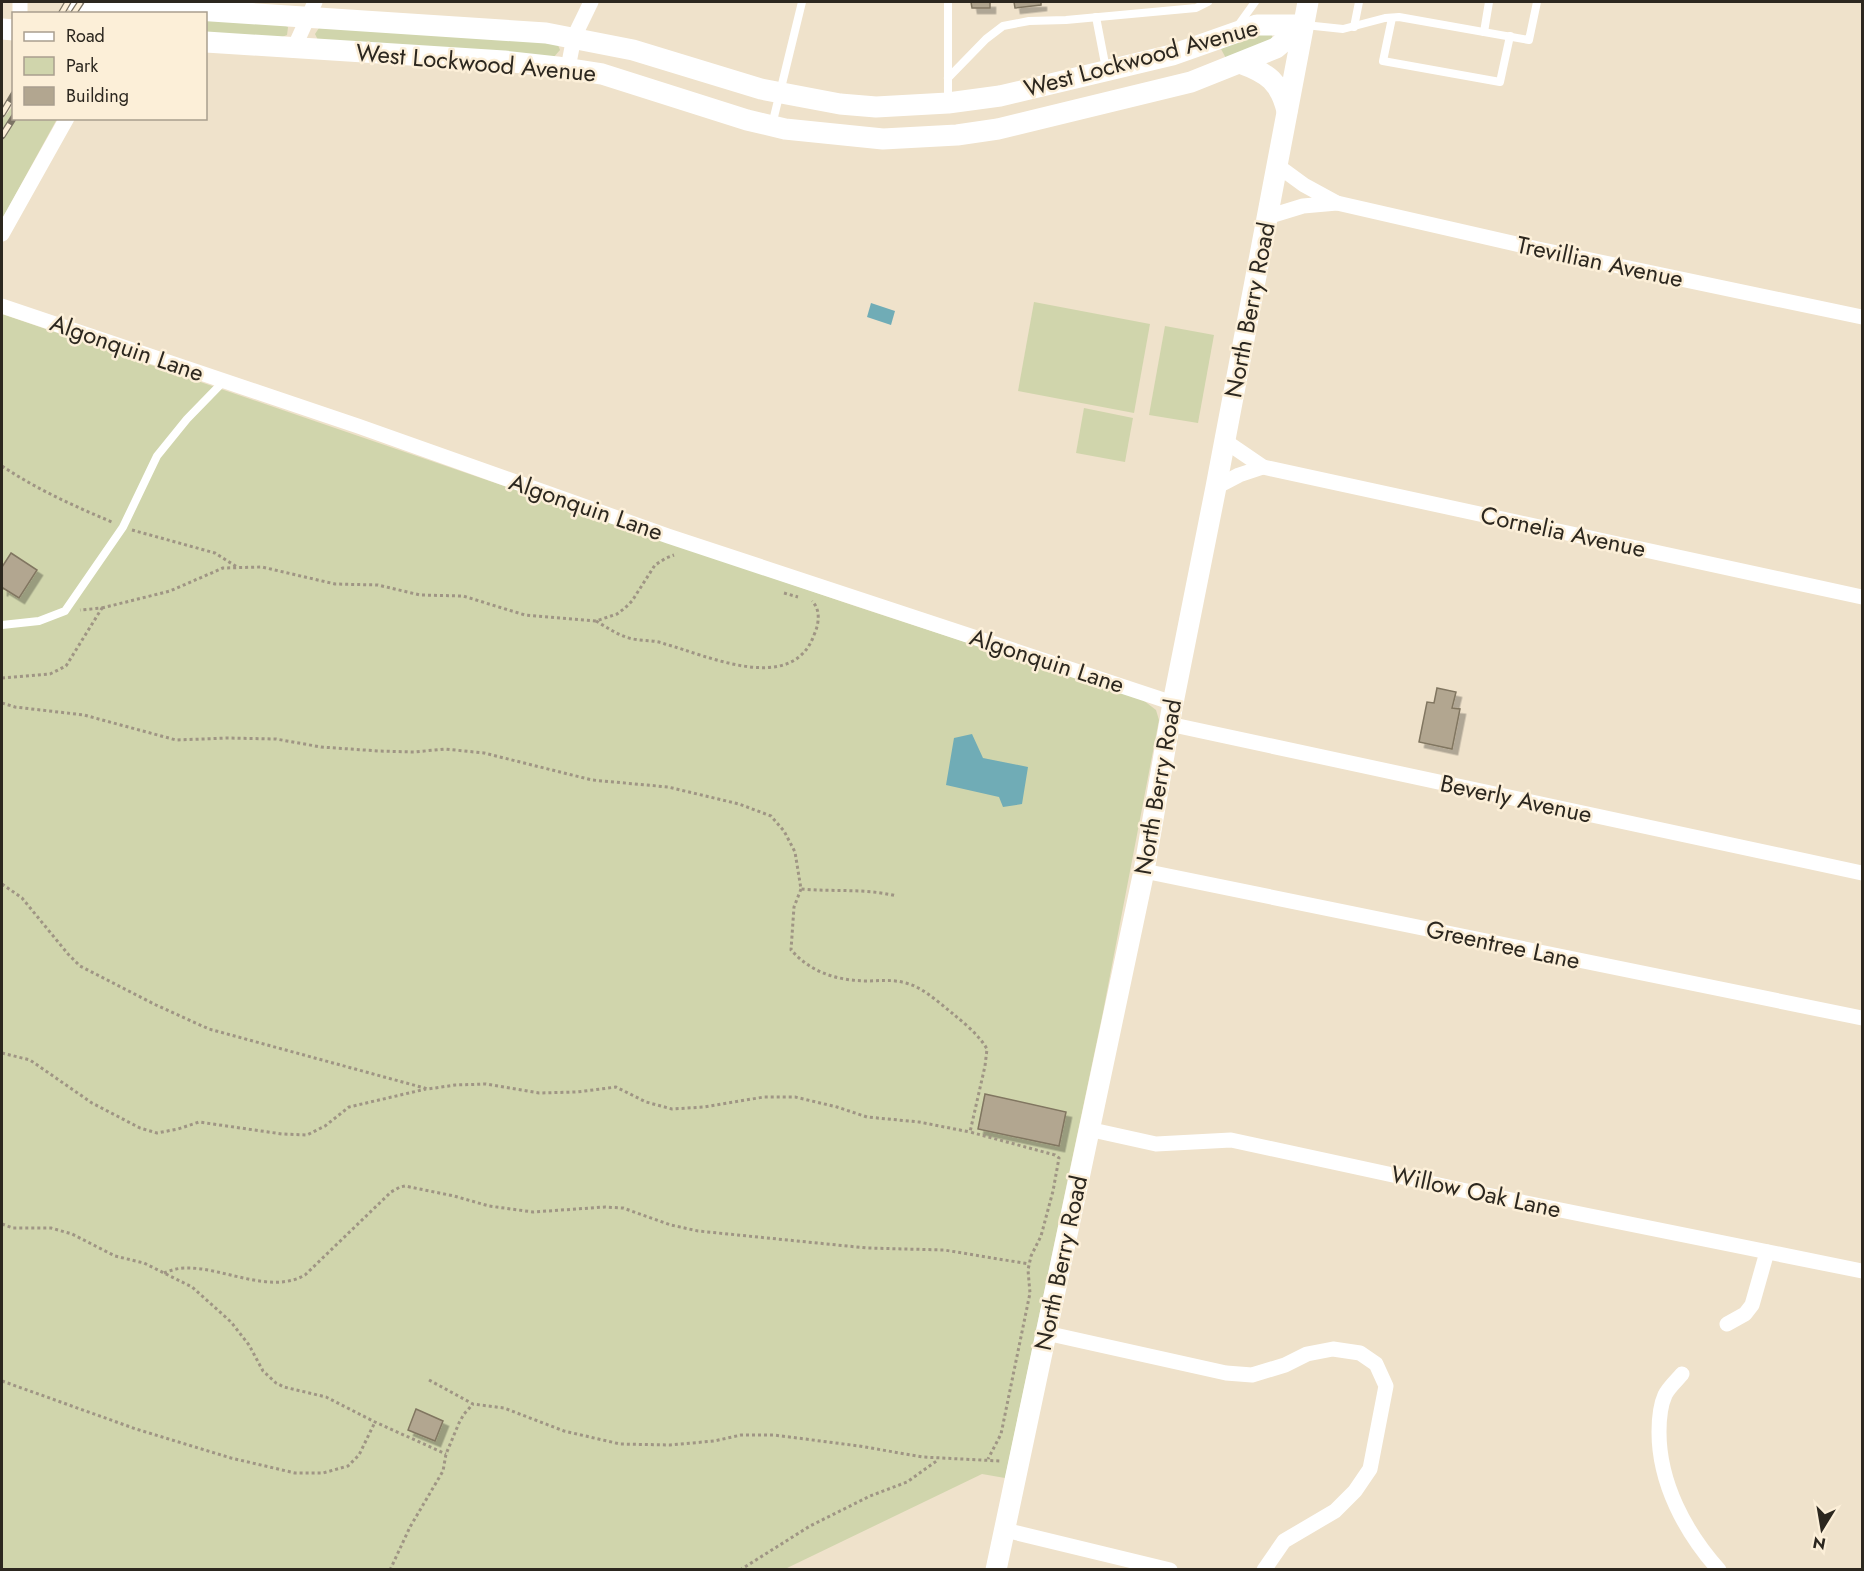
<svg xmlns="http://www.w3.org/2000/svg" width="1864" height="1571" font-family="Jost,sans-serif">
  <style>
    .green { fill: #d0d5ac }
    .water { fill: #70acb6 }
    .building { fill: #b2a690; stroke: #817661; stroke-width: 1.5; filter: url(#shadow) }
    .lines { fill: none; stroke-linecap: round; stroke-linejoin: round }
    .path { stroke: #9f9584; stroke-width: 3; stroke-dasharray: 3 3; stroke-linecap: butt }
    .service { stroke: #fff; stroke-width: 8 }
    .minor { stroke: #fff; stroke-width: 15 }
    .secondary { stroke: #fff; stroke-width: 21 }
    .rail-casing { stroke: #7c7465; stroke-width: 7 }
    .rail { stroke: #fcefd8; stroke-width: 4.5; stroke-dasharray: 14; stroke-linecap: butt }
    .labels { text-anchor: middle; stroke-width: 5; stroke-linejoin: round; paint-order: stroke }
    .street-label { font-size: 24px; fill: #2c271f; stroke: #fcefd8 }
  </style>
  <defs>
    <filter id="shadow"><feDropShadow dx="5.5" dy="5.5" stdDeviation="0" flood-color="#0004"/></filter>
  </defs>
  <rect width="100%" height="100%" fill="#efe2cb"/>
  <g class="green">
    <path d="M206,20L282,24L288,27L287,35L282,37L206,33Z"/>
    <path d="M319,28L519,39L558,45L560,50L553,58L318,40L315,34Z"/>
    <path d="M1271,33L1273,39L1228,62L1221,49L1240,38Z"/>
    <path d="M13,106L14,118L57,119L2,219V120Z"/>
    <path d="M1034,302L1150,324L1134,413L1018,391Z"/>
    <path d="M2,314L855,606L1143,700L1156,710L1159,720L1103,1012L1005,1478L982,1474L785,1569L2,1570Z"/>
    <path d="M1165,326L1214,335L1198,423L1149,415Z"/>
    <path d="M1084,408L1133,418L1125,462L1076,453Z"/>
  </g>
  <g class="water">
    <path d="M871,303L895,311L891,325L867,317Z"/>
    <path d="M972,734L983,758L1028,767L1022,804L1003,807L999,797L946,785L954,738Z"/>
  </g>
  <g class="building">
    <path d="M971,2H990V8H972Z"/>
    <path d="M1014,2H1041V5L1015,8Z"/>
    <path d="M11,553L37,570L19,598L3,588L2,591V567Z"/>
    <path d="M1437,688L1456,692L1452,708L1460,709L1452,749L1419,742L1427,702L1434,703Z"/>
    <path d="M985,1094L1066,1112L1059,1146L978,1129Z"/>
    <path d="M416,1409L443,1421L435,1441L408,1430Z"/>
  </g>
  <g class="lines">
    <g class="path">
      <path d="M2,466C36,489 74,506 112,522"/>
      <path d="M132,530L215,553L237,567"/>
      <path d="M784,593L798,597"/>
      <path d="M102,608L170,591L223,568L262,567L335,584L378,585L420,595L463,596L525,615L596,621L617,614L625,608L632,601L655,565L666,558L674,555"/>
      <path d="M596,621C608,628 619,636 633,639C644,641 655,640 665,644C706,655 792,696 814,635C819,624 821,610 812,601"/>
      <path d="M2,678L50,674L66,666L102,608L80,610"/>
      <path d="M2,703L15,707L84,715L176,740L228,738L276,739L321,747L379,751L414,752L445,749L484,753L592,780L668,787L739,804L771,816L784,831L795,852L801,889C835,892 863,888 897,896"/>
      <path d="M2,884L22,898L68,954L80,966L156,1005L209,1029L428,1089L455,1085L486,1084L539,1093L577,1092L616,1087L646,1102L672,1109L704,1107L764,1097H795L837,1107L867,1117L919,1122L970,1132"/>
      <path d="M801,889L794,907L791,950C811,972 835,980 865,981C879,981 892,979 906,983C924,988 938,1002 952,1013C964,1023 979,1035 987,1049L985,1066L970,1132L1055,1155L1059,1158L1053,1191L1041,1236L1031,1256L1028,1270L1030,1293L1001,1434L988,1459"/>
      <path d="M2,1053L30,1060L92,1103L140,1128L157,1133L178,1129L199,1122L282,1134L307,1135L325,1126L349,1107L426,1089"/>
      <path d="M2,1224L13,1228H51L72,1234L115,1256L144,1263L192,1287L231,1322L249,1345L263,1371L276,1383L284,1387L326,1397L375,1422L446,1454"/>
      <path d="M164,1273C171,1270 178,1268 186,1268C223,1267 270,1295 305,1275L391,1192L400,1187L405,1186L454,1196L489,1206L533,1212L605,1207L623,1208L671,1225L698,1231L867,1248L944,1250L1029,1264"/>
      <path d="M429,1380L473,1404L504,1408L564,1431L620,1444L670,1445L714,1441L741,1435H774L859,1446L923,1457L1000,1461"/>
      <path d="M2,1381L136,1429L231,1458L295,1473H323L348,1466L359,1455L375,1422"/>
      <path d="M390,1570L410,1527L443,1471L446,1454L459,1423L464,1414L473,1404"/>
      <path d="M740,1570L810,1526L870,1496L907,1482L938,1460"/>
    </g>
    <g class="service">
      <path d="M948,2V102"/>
      <path d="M1096,17L1106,69"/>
      <path d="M1392,18L1383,61L1500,82L1510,36"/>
      <path d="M1305,25L1343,29L1385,18L1399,17L1529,40L1537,2"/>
      <path d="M1237,27L1255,2"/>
      <path d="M1354,27L1359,2"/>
      <path d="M1484,32L1489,2"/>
      <path d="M948,78L986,39L1003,26L1029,21L1066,20L1196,8L1208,2"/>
      <path d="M772,125L802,2"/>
      <path d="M2,625L39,621L65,611L123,527L157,456L187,419L224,381"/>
    </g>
    <g class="minor">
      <path d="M20,14V2"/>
      <path d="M294,48L315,2"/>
      <path d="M568,68L574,37L591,2"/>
      <path d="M1337,203L1538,249L1862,317"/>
      <path d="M1267,217L1303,206L1337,203L1304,185L1278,166"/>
      <path d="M2,234L67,118"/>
      <path d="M2,306L358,426L668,536L1173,703"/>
      <path d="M1263,467L1862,597"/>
      <path d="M1216,487L1239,475L1263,467L1225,441"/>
      <path d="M1169,724L1862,873"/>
      <path d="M1144,871L1862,1018"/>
      <path d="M1088,1129L1156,1144L1231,1140L1462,1190L1862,1271"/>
      <path d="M1727,1324L1745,1314L1752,1305L1767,1252"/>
      <path d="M1046,1333L1226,1373L1252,1375L1285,1365L1307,1354L1333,1349L1360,1353L1376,1364L1386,1386L1370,1469L1355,1491L1335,1511L1284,1541L1264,1570"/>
      <path d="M1682,1374C1677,1380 1668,1388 1665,1395C1660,1406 1659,1421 1659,1432C1659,1483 1685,1532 1719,1570"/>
      <path d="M1005,1530L1170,1570"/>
    </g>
    <g class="secondary">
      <path d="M76,2L546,33L633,50L761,89L840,104L876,107L948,103L1000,96L1172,55L1257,25H1303"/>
      <path d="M2,29L14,30"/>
      <path d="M206,42L504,61L557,67L602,74L747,120L785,129L883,139L957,135L998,129L1191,82L1276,48L1303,25"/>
      <path d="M1240,63C1268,73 1280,82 1287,111"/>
      <path d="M996,1570L1144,871L1173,703L1216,487L1308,2"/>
    </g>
    <defs>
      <g id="rail">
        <path d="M61,14L68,2"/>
        <path d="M73,14L81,2"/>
        <path d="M2,114L14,94"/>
        <path d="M2,136L14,117"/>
      </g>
    </defs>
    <use href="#rail" class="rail-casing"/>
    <use href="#rail" class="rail"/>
  </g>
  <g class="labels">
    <g class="street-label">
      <text transform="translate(1141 58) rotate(-15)" y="8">West Lockwood Avenue</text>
      <text transform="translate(476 63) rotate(5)" y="8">West Lockwood Avenue</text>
      <text transform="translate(1600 262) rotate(12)" y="8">Trevillian Avenue</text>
      <text transform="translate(1250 310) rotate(-79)" y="8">North Berry Road</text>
      <text transform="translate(127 348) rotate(19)" y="8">Algonquin Lane</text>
      <text transform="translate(586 507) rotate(19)" y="8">Algonquin Lane</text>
      <text transform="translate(1563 532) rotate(12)" y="8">Cornelia Avenue</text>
      <text transform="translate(1047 661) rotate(18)" y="8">Algonquin Lane</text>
      <text transform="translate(1158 787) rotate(-80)" y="8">North Berry Road</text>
      <text transform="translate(1516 799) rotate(12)" y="8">Beverly Avenue</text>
      <text transform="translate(1503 945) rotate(12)" y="8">Greentree Lane</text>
      <text transform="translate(1476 1192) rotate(12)" y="8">Willow Oak Lane</text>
      <text transform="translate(1061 1263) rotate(-78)" y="8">North Berry Road</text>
    </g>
  </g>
  <rect width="1864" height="1571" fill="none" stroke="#2c271f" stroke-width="6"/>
  <rect x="12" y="12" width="195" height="108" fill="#fcefd8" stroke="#a99f8e" stroke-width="1.5"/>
  <rect x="24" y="32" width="30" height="9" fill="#ffffff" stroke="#a99f8e" stroke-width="1.5"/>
  <text x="66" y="42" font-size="18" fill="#2c271f">Road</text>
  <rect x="24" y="57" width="30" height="18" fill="#d0d5ac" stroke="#a99f8e" stroke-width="1.5"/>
  <text x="66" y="72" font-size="18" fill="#2c271f">Park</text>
  <rect x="24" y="87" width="30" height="18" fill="#b2a690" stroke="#a99f8e" stroke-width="1.5"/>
  <text x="66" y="102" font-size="18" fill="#2c271f">Building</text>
  <g transform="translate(1822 1529) rotate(191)" stroke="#fcefd8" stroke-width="4.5" paint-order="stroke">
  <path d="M0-4.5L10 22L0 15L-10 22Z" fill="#2c271f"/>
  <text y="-9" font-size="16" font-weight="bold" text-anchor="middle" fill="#2c271f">N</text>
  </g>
</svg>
